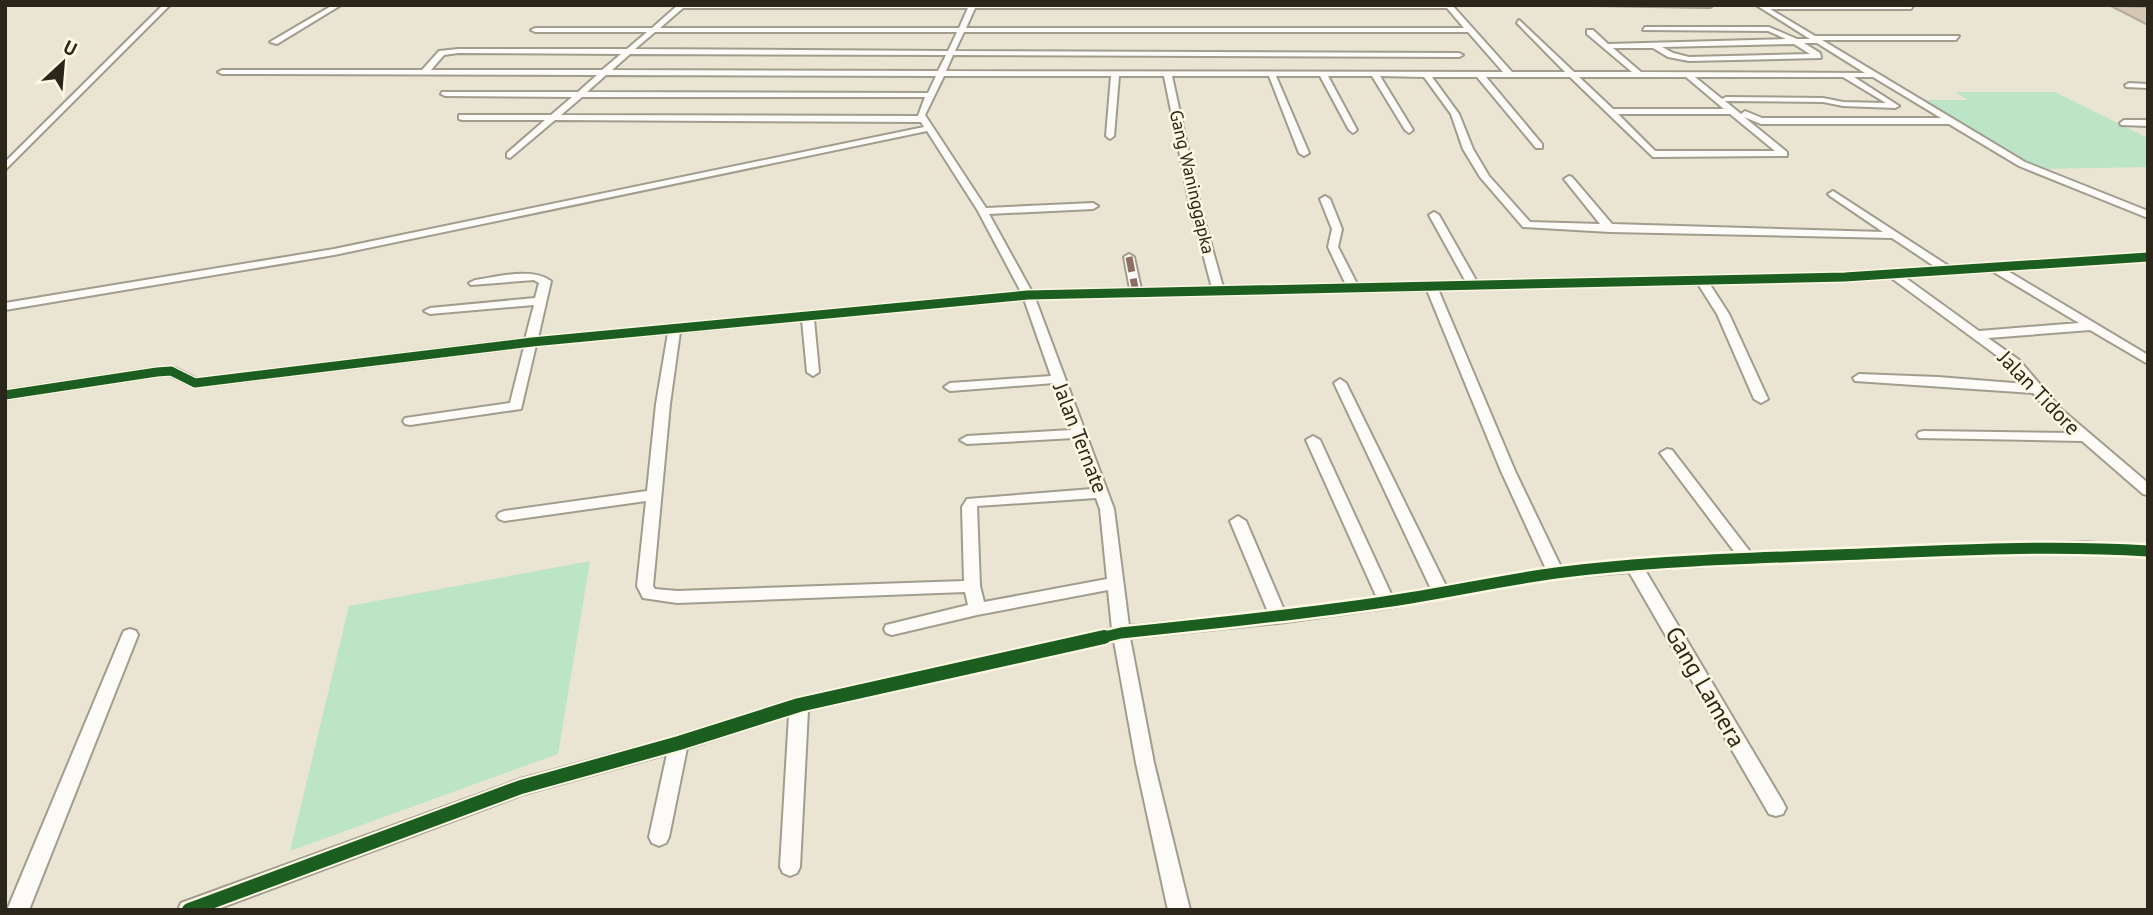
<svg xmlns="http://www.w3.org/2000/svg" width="2153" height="915" font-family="'PT Sans',sans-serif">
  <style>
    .green { fill: #bce4c6 }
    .building { fill: #d5c7b1; stroke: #b3ac9f; stroke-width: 2 }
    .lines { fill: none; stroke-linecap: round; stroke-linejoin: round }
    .minor-casing { stroke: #a09d8e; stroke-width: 4 }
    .minor { fill: #fcfbf8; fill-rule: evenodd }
    .quiet { stroke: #8d6e63; stroke-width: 7; stroke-dasharray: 15 7; stroke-linecap: butt }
    .cycleway-far2-casing { stroke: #fdf8e3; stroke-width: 12 }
    .cycleway-far1-casing { stroke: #fdf8e3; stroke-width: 16 }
    .cycleway-casing { stroke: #fdf8e3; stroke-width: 18 }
    .cycleway-far2 { stroke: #1b5e20; stroke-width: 9 }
    .cycleway-far1 { stroke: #1b5e20; stroke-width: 11 }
    .cycleway { stroke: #1b5e20; stroke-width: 14 }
    .labels { text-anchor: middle; stroke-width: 5; stroke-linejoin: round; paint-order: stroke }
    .far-street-label { font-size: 18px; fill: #2a271a; stroke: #fdf8e3 }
    .street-label { font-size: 21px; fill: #2a271a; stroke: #fdf8e3 }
    .near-street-label { font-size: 24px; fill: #2a271a; stroke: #fdf8e3 }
  </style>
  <rect width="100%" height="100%" fill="#eae5d2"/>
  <g class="green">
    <path d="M1955,92H2055L2148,138V167L2041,169L1922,100H1968Z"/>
    <path d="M590,561L558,754L290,851L349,606Z"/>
  </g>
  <path class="building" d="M2111,6L2148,7V25Z"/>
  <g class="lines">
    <defs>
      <g id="minor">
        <path d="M163,5H170L5,170V162Z"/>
        <path d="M333,5H341L277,44L270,42Z"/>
        <path d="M678,5H1452L1512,72H1565L1517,23L1519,20L1574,72H1632L1587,34V30H1593L1608,44L1786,39L1768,31L1643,30L1645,27H1769L1797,39H1810L1756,5L1913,6L1911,9H1770L1815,36H1959L1956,40H1822L2025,162L2148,211V218L2019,166L1949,124H1761L1744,117L1787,152V156L1653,157L1570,77H1486L1542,144V148H1536L1477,77H1432L1459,114L1473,149L1489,176L1530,222L1600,224L1564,179L1569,176L1572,177L1612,224L1883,232L1830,196L1828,194L1833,191L1950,267L2148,254V260L2006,270L2148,355V364L2090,330L1988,338L2019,360L2061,409L2148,483V495L2143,494L2082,441L1919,438L1917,435L1919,432L1924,431L2072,433L2051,415L2033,393L1855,381L1853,378L1859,374L1938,377L2026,384L2011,366L1890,277L1709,283L1729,314L1768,399L1761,403L1754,399L1717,314L1698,284L1438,289L1515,471L1561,567L1736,554L1660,453L1667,449L1672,450L1751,553L2084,542L2148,546V556C2069,551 1991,554 1912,557C1823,560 1734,564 1645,570L1783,802L1786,808L1783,814L1776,816L1769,814L1629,572L1556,578L1387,608L1278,623L1130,638L1154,763L1190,910H1168L1136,763L1114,641L808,710L800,867L797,873L790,876L783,873L780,867L789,715L687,748L669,837L666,843L659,846L652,843L649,837L667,754L524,794L215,910H178L181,903L521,779L679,736L799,698L1112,629L1108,590L977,615L892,635L886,633L884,629L886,625L968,605L965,592L677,603L643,598L637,586L646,501L504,521L499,519L497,516L499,513L504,511L647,491L656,404L668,333L536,345L521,409L410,425L405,424L403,421L405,418L510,403L524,347L195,387L169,375L157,376L5,399V391L157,368H175L197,379L525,339L534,305L430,314L424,311L430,308L535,298L539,283L534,280L471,285L469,283L475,280C497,277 532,267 551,281L538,338L1021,292L978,211L927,131L334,255L5,310V303L334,249L924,127L921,122L555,120L510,158L507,157V153L545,120H462L459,119V115H551L572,97L445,96L441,94L442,92H578L597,75L222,74L218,72L222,70H422L439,51L458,49H627L647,32H535L531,30L535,28H652ZM683,8H968L959,28H660ZM975,8H1447L1464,28H966ZM655,32H957L948,51L635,49ZM964,32H1468L1503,72L946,71L953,55L1459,57L1463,55L1459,53L955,51ZM1804,43H1817L1865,73L1641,72L1613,48H1653L1668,57L1689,61L1821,58L1820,53ZM1794,44L1810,54L1689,57L1673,53L1662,47ZM458,53L621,54L602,70H431L444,55ZM630,54L946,55L938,71L612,70ZM606,75L936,76L928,93L587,92ZM944,76H1111L1106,136L1110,139L1114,136L1119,76H1164L1190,205L1212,288L1141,289L1134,257L1129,254L1124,257L1130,289L1032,292L989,214L1093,209L1098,206L1093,203L986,208L925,115ZM1172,76H1269L1299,153L1304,156L1309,153L1276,76H1320L1349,130L1353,133L1357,130L1328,76H1372L1405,130L1409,133L1413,130L1380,76L1424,77L1451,114L1463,149L1480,177L1523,227L1610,232L1892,238L1937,268L1845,274L1477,282L1439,215L1434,212L1429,215L1466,282L1357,284L1338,247L1342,229L1330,199L1325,196L1320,199L1332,229L1328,247L1346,285L1223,287L1200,205ZM1579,77H1686L1724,109H1613ZM1695,77H1843L1886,103L1843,102L1823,98L1726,97L1722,99ZM1854,77H1873L1941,118H1762L1745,111L1741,114L1725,101L1823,102L1843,106L1895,108L1899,106ZM582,97H925L918,116L561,115ZM1618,114H1730L1775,151H1655ZM1992,271L2079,323L1979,331L1903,276ZM1427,290L1501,471L1546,569L1446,586L1346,383L1340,379L1334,383L1431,589L1392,596L1320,440L1313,436L1306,440L1377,598L1284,610L1246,521L1238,516L1230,521L1268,612L1129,626L1114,509L1035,298ZM1024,299L1051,376L950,383L944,387L950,391L1054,383L1071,430L967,436L960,440L967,444L1074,438L1092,489L967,499L962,507L964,581L677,591L655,589L653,586L670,404L680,332L802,320L807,372L813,376L819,372L814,319ZM1096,498L1100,509L1107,579L984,602L980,586L977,506Z"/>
        <path d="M1590,5H1713L1710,7Z"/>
        <path d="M2129,83L2148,84V88L2126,87L2125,85Z"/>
        <path d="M2124,120H2148V126L2121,125L2120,123Z"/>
        <path d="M130,629L136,631L138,635L29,910H7L122,635L124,631Z"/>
      </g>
    </defs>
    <use href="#minor" class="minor-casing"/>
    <use href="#minor" class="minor"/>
    <path class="quiet" d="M1129,257L1136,293"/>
    <defs>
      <path id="cycleway-far2" d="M5,395L157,372L171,371L195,383L532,342L1028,295L1845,277L2148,257"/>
      <path id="cycleway-far1" d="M1096,639L1121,633C1209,624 1296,615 1384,602C1441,594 1498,581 1556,573C1657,560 1761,558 1862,554C1958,550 2053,545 2148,551"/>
      <path id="cycleway" d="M189,910L521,787L679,743L799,705L1104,637"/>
    </defs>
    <use href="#cycleway-far2" class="cycleway-far2-casing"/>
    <use href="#cycleway-far1" class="cycleway-far1-casing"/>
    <use href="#cycleway" class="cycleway-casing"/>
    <use href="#cycleway-far2" class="cycleway-far2"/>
    <use href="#cycleway-far1" class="cycleway-far1"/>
    <use href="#cycleway" class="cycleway"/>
  </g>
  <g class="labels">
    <g class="far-street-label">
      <text transform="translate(1192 182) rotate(77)" y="6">Gang Waninggapka</text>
    </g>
    <g class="street-label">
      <text transform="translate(2039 393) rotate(46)" y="7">Jalan Tidore</text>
      <text transform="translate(1080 438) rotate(69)" y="7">Jalan Ternate</text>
    </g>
    <g class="near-street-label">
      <text transform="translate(1705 687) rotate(60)" y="8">Gang Lamera</text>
    </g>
  </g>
  <rect width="2153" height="915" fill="none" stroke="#2a271a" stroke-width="14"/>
  <g transform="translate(63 63) rotate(26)" stroke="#fdf8e3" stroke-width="5" paint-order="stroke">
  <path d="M0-5L12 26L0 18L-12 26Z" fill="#2a271a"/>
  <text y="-10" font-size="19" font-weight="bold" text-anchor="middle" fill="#2a271a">U</text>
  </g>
</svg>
